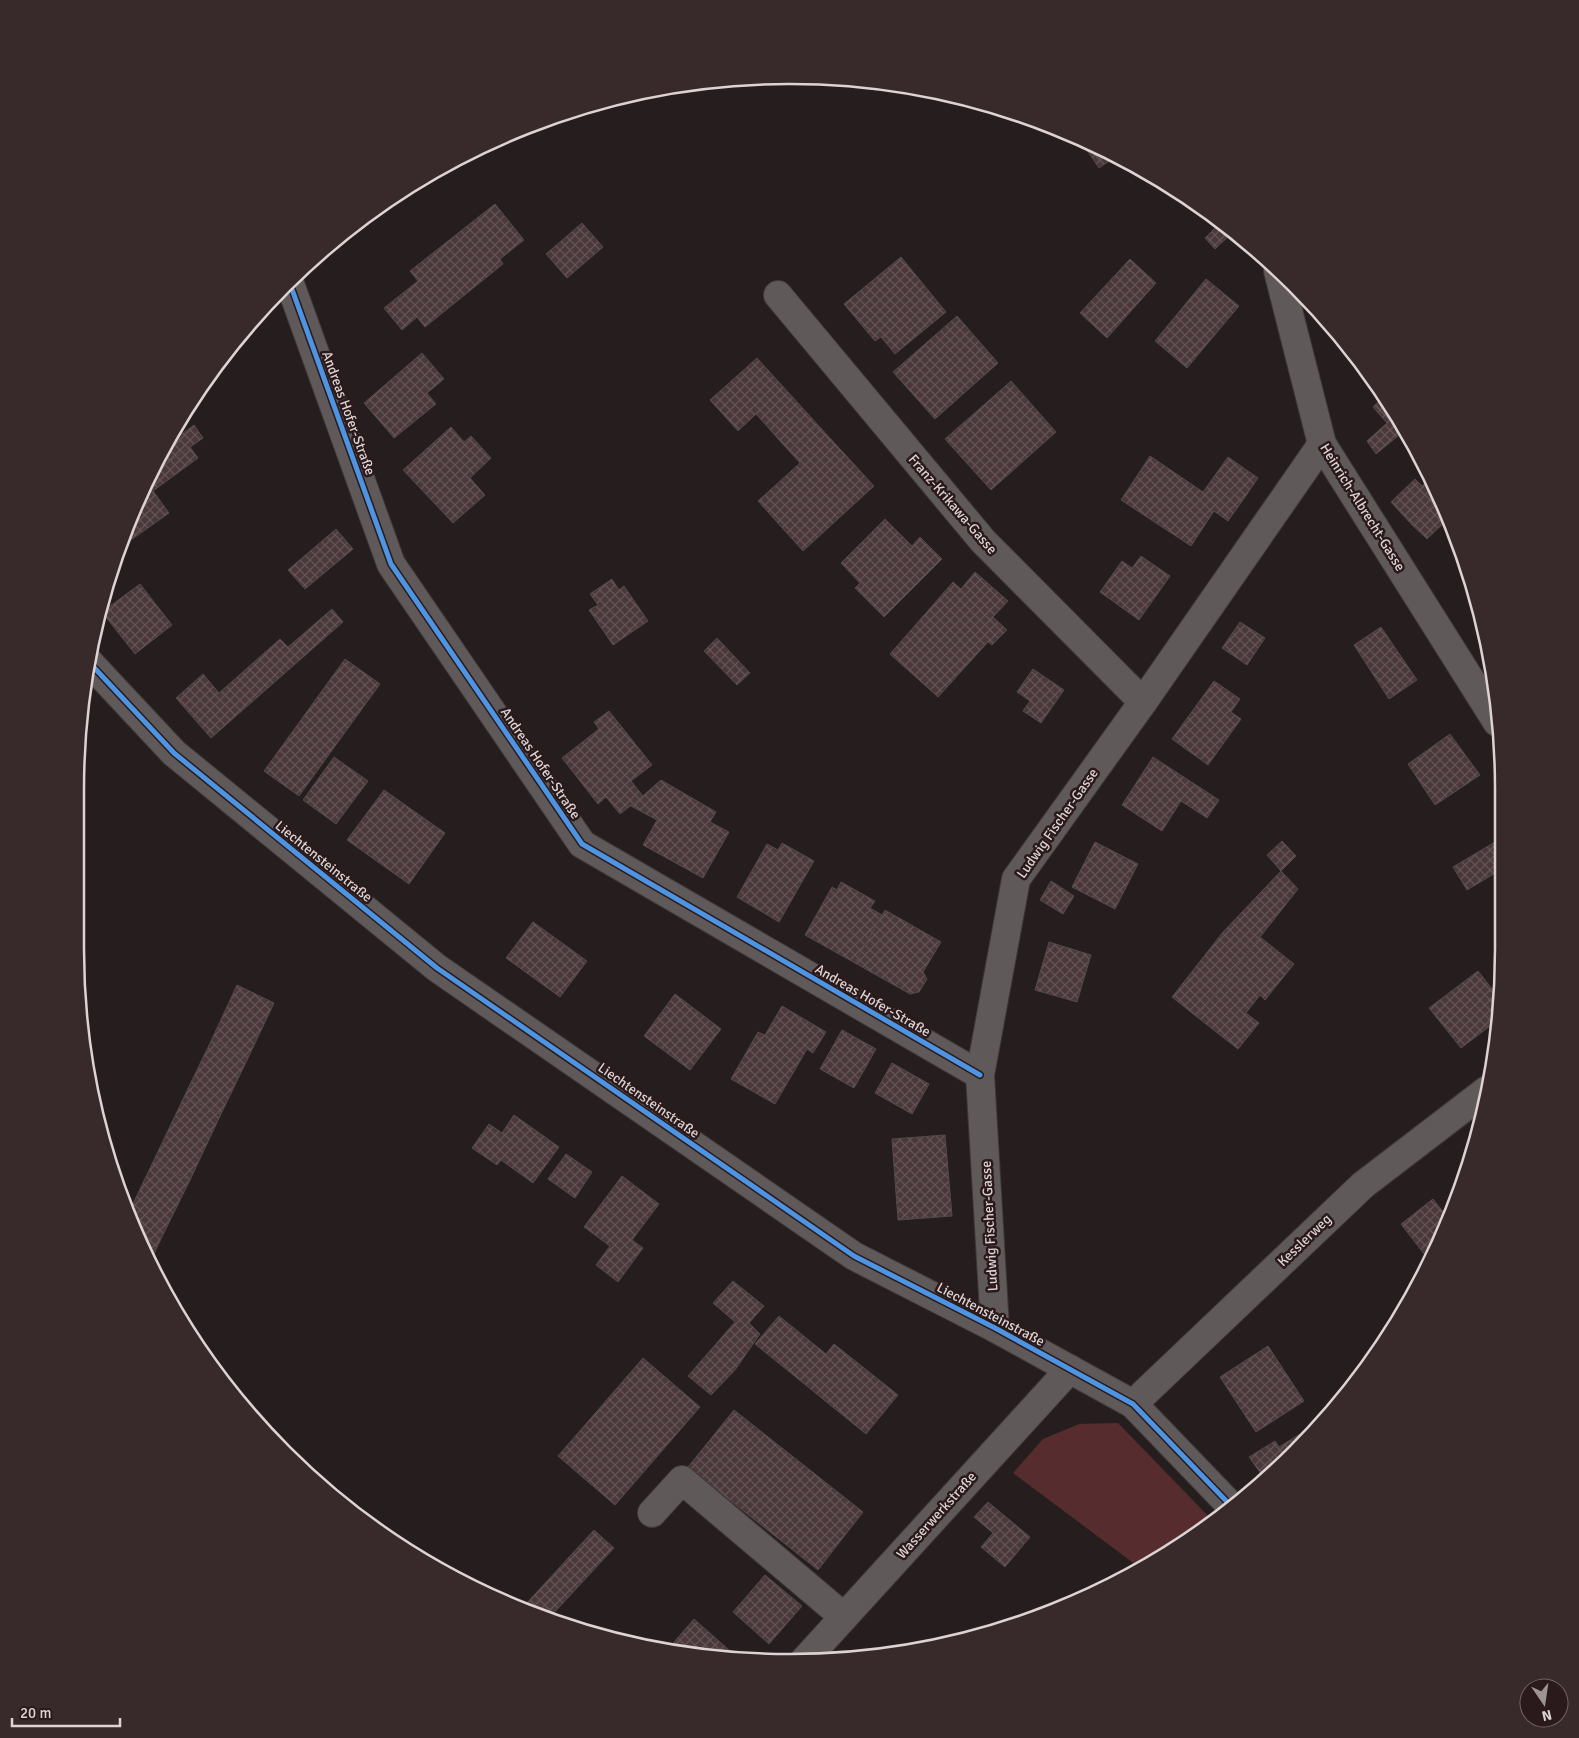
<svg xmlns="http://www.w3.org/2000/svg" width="1579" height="1738" font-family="Signika,sans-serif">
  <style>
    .grass { fill: #562c2e }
    .building { fill: url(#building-cross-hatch); stroke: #524a4a }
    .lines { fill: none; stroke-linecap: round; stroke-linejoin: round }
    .minor-casing { stroke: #403939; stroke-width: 30 }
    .minor { stroke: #605959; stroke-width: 28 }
    .cycleway-casing { stroke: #2a1a1b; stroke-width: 8 }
    .cycleway { stroke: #4d94e3; stroke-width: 5 }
    .labels { text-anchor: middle; stroke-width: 5; stroke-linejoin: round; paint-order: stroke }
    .street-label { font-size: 14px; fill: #ddd3d2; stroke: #2a1a1b }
    .rim { fill: none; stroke: #ddd3d2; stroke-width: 2.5 }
  </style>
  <defs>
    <pattern id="building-cross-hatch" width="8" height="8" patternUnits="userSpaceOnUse" patternTransform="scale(1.25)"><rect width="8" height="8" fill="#4a383b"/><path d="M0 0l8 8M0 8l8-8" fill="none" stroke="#645456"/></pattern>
  </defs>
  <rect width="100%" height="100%" fill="#261e1e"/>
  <path class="grass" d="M1118,1423L1214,1522L1140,1568L1013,1473L1043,1439L1079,1424Z"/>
  <g class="building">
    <path d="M1078,137L1115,157L1099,168Z"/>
    <path d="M409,187L378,211L377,209L393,195Z"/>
    <path d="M495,204L524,240L500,259L503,264L425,327L417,317L402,330L384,308L418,281L410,271Z"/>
    <path d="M582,223L603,247L567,278L546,254Z"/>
    <path d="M1220,223L1232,233L1215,249L1205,238Z"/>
    <path d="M901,257L946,312L895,354L881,337L875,341L844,304Z"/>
    <path d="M1130,259L1156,283L1107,338L1080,313Z"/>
    <path d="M1206,279L1239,306L1187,368L1155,341Z"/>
    <path d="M957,316L998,363L935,419L893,372Z"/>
    <path d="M422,353L444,379L427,393L436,404L394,438L364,403Z"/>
    <path d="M757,358L818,425L789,451L756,414L738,431L710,400Z"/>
    <path d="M1011,381L1056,432L991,490L945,439Z"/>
    <path d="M1385,396L1404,431L1376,454L1367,441L1387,423L1373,407Z"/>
    <path d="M194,425L203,438L152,474L168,444Z"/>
    <path d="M818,425L874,486L803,551L758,501L800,463L789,451Z"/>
    <path d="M451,427L464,442L471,436L491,458L470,478L485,495L453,523L403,470Z"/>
    <path d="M190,447L198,458L153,491L169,513L121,547L130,516L152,474Z"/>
    <path d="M1150,456L1203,492L1213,478L1243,500L1228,521L1214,511L1191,546L1121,500Z"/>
    <path d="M1228,457L1258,478L1243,500L1213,478Z"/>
    <path d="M1415,479L1422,486L1430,479L1440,497L1412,525L1391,502Z"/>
    <path d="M1440,497L1450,517L1427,539L1412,525Z"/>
    <path d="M885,519L912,546L920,537L942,559L884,617L855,588L860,583L841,563Z"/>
    <path d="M336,529L353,549L305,589L288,570Z"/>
    <path d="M1141,556L1170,576L1139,620L1100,592L1122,561L1132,568Z"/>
    <path d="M975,572L1008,601L993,617L1007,630L992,645L988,642L938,697L890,654L953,582L961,589Z"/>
    <path d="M612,579L619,590L624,586L648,621L613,645L589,610L598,605L590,594Z"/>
    <path d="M140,584L172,625L135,654L102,612Z"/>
    <path d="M332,609L343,622L211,738L176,698L203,674L219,693L280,639L288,647Z"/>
    <path d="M1240,622L1265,638L1247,665L1222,648Z"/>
    <path d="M1381,627L1417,680L1389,699L1354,645Z"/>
    <path d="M717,638L750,673L737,685L704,651Z"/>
    <path d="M345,659L380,684L299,796L264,771Z"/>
    <path d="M1033,669L1064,690L1041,723L1023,711L1030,701L1017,692Z"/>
    <path d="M1214,681L1240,699L1231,712L1241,719L1208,765L1172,739Z"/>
    <path d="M609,711L652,765L631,781L643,796L620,814L606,797L598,804L562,758L599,729L594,722Z"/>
    <path d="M1450,734L1480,775L1435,805L1408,764Z"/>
    <path d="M334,757L368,781L336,824L303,800Z"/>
    <path d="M1153,757L1219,800L1207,818L1181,801L1162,831L1122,805Z"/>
    <path d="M661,780L716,812L710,822L729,832L703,878L643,845L657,820L631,806Z"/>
    <path d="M384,790L445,833L409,884L347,840Z"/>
    <path d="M1282,841L1296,856L1281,871L1267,855Z"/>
    <path d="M1095,842L1138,864L1115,909L1072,887Z"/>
    <path d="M1495,842L1502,855V869L1467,890L1453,867Z"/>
    <path d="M782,843L814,861L779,922L737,897L767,844L778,850Z"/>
    <path d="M1281,871L1298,889L1197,1017L1172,997L1223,932Z"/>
    <path d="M1051,881L1074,896L1063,914L1040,900Z"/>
    <path d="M841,882L875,901L870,908L882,915L855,963L805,935L832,887L837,890Z"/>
    <path d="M885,910L941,942L923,972L927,979L919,992L910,994L855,963Z"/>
    <path d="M533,922L587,961L560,997L506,958Z"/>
    <path d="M1260,937L1294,964L1265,1000L1260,995L1246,1013L1259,1023L1238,1049L1197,1017Z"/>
    <path d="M1049,942L1091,955L1077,1002L1035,990Z"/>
    <path d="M1478,971L1499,998L1498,1020L1461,1048L1429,1008Z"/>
    <path d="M237,985L274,1003L248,1058L211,1041Z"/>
    <path d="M675,994L721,1029L690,1070L644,1036Z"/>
    <path d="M782,1006L826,1032L813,1053L807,1049L775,1104L731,1079L758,1032L765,1035Z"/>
    <path d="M842,1030L876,1049L854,1088L820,1069Z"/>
    <path d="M211,1041L248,1058L221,1114L184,1097Z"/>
    <path d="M892,1063L929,1084L912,1114L875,1093Z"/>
    <path d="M184,1097L221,1114L190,1180L153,1162Z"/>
    <path d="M514,1115L559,1147L533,1183L501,1160L497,1165L472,1148L489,1124L502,1133Z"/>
    <path d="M945,1135L952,1216L898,1220L892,1139Z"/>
    <path d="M566,1154L592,1172L575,1198L548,1179Z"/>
    <path d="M153,1162L190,1180L158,1245L139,1237L130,1210Z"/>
    <path d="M1467,1173L1466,1178L1460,1192L1453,1184Z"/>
    <path d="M622,1176L659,1204L632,1240L643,1248L618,1282L596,1265L610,1246L584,1227Z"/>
    <path d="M1433,1199L1448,1218L1430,1257L1428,1259L1401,1224Z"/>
    <path d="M139,1237L158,1245L149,1265V1264Z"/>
    <path d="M733,1281L764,1306L749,1323L760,1334L735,1370L711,1395L688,1376L735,1322L713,1303Z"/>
    <path d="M779,1316L826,1354L834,1344L898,1395L866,1434L755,1344Z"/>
    <path d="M1268,1346L1304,1401L1256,1432L1220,1377Z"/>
    <path d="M643,1358L700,1407L615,1505L558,1456Z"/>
    <path d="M734,1410L863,1512L818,1570L688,1467Z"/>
    <path d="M1300,1434L1304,1441L1264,1478L1249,1457L1275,1441L1279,1447Z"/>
    <path d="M988,1502L1030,1537L1005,1567L981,1547L993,1533L974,1517Z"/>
    <path d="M594,1530L614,1548L551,1616L524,1606Z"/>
    <path d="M765,1575L802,1606L769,1644L733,1612Z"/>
    <path d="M694,1619L738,1658L672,1651L668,1649Z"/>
  </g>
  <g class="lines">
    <defs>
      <g id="minor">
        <path d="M1278,271L1322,444L1497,722"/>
        <path d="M289,281L391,564L582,844L980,1075"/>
        <path d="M778,295L983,541L1143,702"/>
        <path d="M87,660L174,753L437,968L854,1256L995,1328L1133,1404L1233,1508"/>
        <path d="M995,1328L980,1075L1016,879L1143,702L1322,444"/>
        <path d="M1133,1404L1363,1185L1487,1090"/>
        <path d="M652,1513L682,1480L844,1617"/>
        <path d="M803,1662L1070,1369"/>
      </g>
    </defs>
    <use href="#minor" class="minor-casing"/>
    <use href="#minor" class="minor"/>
    <defs>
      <g id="cycleway">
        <path d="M289,281L391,564L582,844L980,1075"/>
        <path d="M87,660L174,753L437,968L854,1256L995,1328L1133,1404L1233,1508"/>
      </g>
    </defs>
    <use href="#cycleway" class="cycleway-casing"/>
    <use href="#cycleway" class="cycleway"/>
  </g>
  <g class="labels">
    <g class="street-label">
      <text transform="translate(349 413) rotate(70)" y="5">Andreas Hofer-Straße</text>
      <text transform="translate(953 504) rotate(49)" y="5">Franz-Krikawa-Gasse</text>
      <text transform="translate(1363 507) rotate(58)" y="5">Heinrich-Albrecht-Gasse</text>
      <text transform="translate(541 763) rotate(56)" y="5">Andreas Hofer-Straße</text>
      <text transform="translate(1057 823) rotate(-55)" y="5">Ludwig Fischer-Gasse</text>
      <text transform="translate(324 861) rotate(39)" y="5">Liechtensteinstraße</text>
      <text transform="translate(873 1000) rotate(30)" y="5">Andreas Hofer-Straße</text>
      <text transform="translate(649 1100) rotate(35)" y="5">Liechtensteinstraße</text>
      <text transform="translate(989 1226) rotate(-93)" y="5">Ludwig Fischer-Gasse</text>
      <text transform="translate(1304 1240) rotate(-44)" y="5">Kesslerweg</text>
      <text transform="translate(991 1314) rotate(28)" y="5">Liechtensteinstraße</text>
      <text transform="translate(936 1515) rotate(-48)" y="5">Wasserwerkstraße</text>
    </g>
  </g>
  <path d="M0 0H1579V1738H0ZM789 84H790A705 705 0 0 1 1495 789V949A705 705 0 0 1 790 1654H789A705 705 0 0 1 84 949V789A705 705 0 0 1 789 84Z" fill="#38292a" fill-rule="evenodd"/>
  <path class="rim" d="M789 84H790A705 705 0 0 1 1495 789V949A705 705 0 0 1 790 1654H789A705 705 0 0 1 84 949V789A705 705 0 0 1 789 84Z"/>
  <g transform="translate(1544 1703) rotate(167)"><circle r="24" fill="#2a1a1b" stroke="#726464"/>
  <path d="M0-4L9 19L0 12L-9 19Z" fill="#9d9493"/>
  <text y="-8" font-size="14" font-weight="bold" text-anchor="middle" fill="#ddd3d2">N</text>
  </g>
  <path d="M12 1718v8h108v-8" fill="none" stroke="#ddd3d2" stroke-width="2.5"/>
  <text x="20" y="1718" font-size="15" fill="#ddd3d2" stroke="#2a1a1b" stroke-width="4" paint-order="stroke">20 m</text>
</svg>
